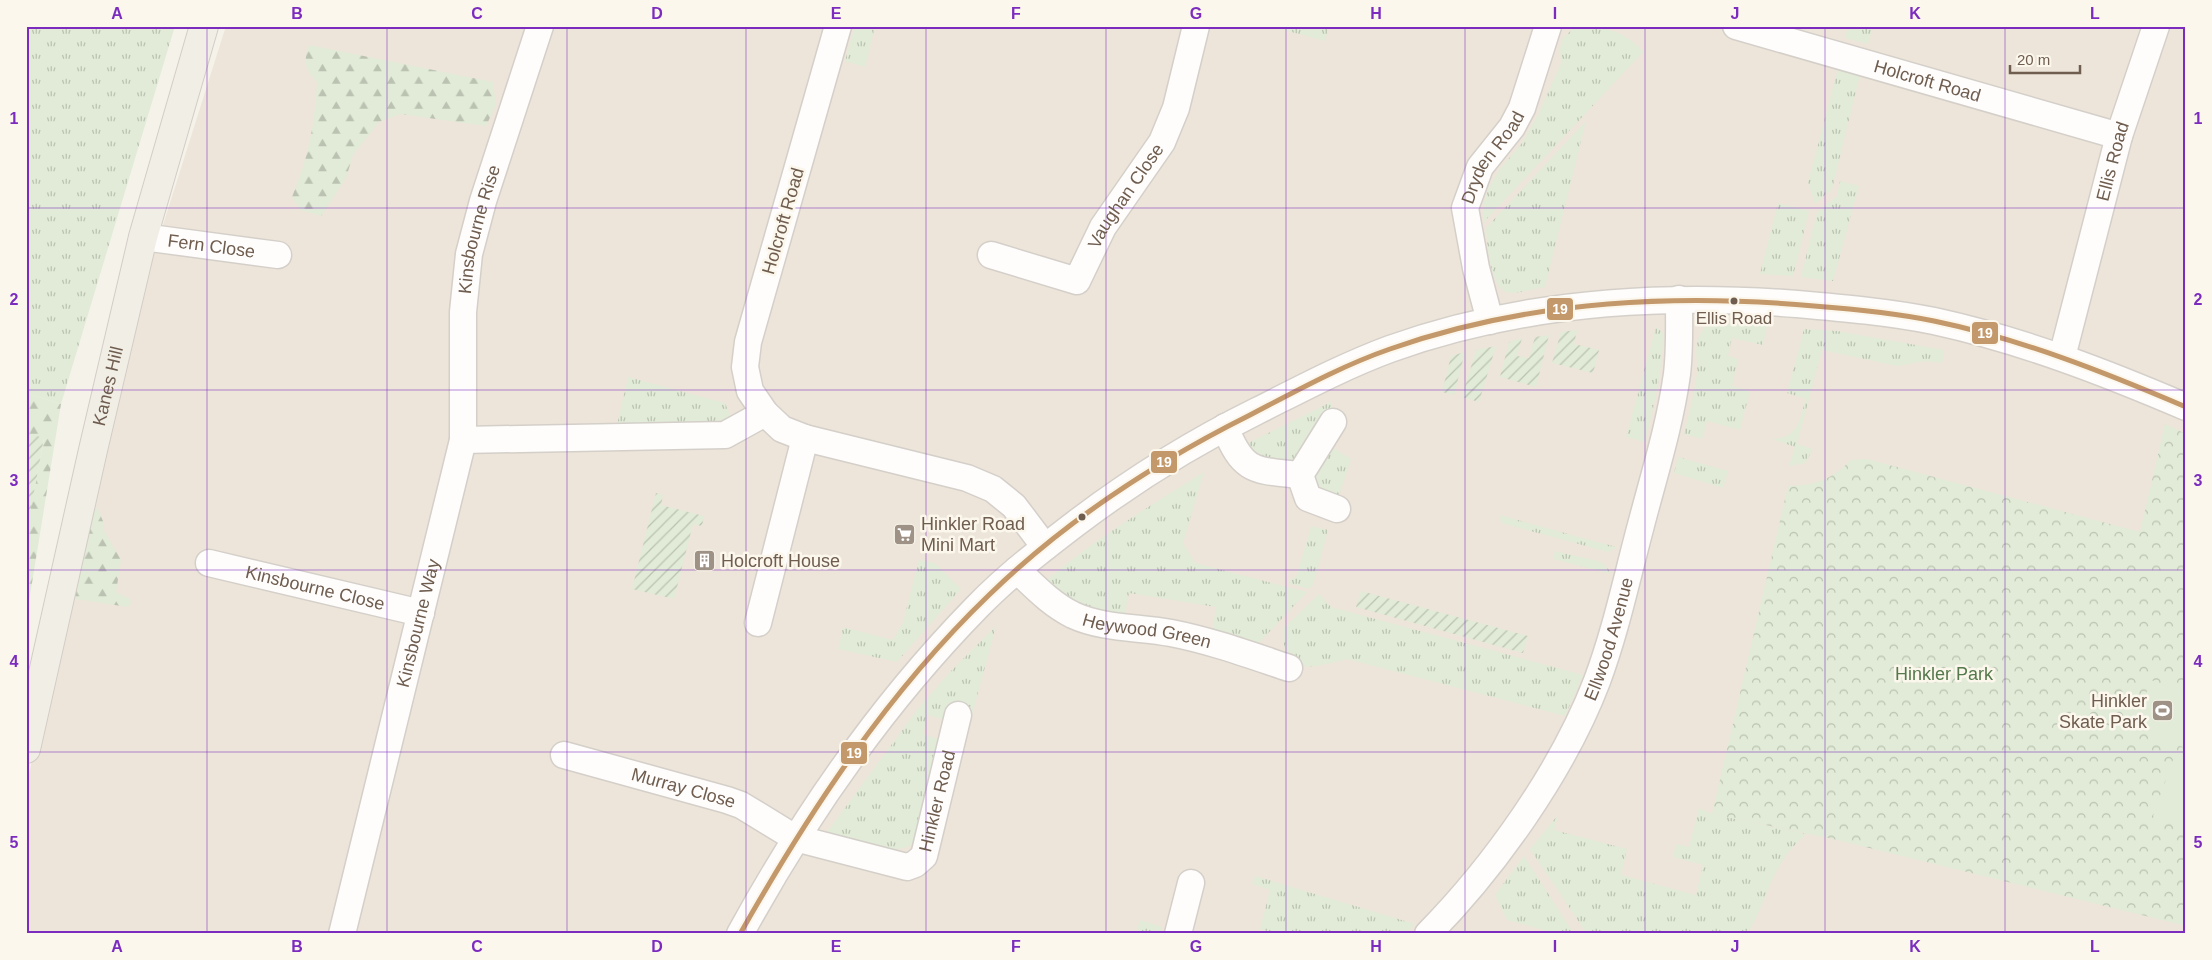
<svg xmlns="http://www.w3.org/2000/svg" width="2212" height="960" font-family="Arial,sans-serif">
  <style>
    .residential { fill: #ede5d9 }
    .grass { fill: url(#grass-tufts) }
    .forest { fill: url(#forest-firs) }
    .park { fill: url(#park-crowns) }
    .garden { fill: url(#garden-furrows) }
    .pitch { fill: #e1ebd7 }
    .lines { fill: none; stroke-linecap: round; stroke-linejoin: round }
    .street-casing { stroke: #d4cfc9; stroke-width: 29 }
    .primary-casing { stroke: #d3cdc7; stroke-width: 30 }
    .street { stroke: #fefdfc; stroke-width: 26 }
    .primary { stroke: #f1eee6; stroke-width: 28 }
    .bus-1-casing { stroke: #fcf7ec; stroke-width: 9 }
    .bus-1 { stroke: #c3986a; stroke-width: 5 }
    .grid { fill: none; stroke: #7b2cbf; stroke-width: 1; stroke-opacity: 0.55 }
    .bus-dot { fill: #6f5d4f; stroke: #fcf7ec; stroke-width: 2 }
    .labels { text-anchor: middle; stroke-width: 5; stroke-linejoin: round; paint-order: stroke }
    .bus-label { font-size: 17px; fill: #6f5d4f; stroke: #fcf7ec }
    .street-label { font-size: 18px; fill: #6f5d4f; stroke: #fcf7ec }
    .poi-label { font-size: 18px; fill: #6f5d4f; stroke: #fcf7ec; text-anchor: start }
    .park-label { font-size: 18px; fill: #54794c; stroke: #fcf7ec }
    .line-badge { stroke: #fcf7ec; stroke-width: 2 }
    .badge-label { font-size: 14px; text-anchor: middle; font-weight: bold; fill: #fff }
    .neatline { fill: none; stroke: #7b2cbf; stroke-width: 2 }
    .grid-label { font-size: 16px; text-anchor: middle; font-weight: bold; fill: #7b2cbf }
  </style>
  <defs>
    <pattern id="grass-tufts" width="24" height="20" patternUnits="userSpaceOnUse" patternTransform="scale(1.25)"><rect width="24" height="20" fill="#e1ebd7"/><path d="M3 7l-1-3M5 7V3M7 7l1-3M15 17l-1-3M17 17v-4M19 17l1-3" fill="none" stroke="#bbc2b1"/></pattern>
    <pattern id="forest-firs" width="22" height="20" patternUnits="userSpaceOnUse" patternTransform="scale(1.25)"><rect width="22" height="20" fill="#e1ebd7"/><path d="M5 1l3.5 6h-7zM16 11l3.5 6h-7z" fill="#bbc2b1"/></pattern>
    <pattern id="park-crowns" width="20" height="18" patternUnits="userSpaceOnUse" patternTransform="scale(1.25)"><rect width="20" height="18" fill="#e1ebd7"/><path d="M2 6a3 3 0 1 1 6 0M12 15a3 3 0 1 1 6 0" fill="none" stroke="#bbc2b1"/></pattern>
    <pattern id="garden-furrows" width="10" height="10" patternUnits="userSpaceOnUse" patternTransform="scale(1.25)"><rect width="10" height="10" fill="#e1ebd7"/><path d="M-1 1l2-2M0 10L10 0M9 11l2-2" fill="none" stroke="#bbc2b1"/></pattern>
  </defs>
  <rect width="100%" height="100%" fill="#f5f2ea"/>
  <path class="residential" d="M226,26H2186V934H26V787L101,452L151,263Z"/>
  <g class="grass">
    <path d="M26,26H175L61,404L26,393Z"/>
    <path d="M855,26H875L865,67L845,61Z"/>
    <path d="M1269,26H1329L1325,41Z"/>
    <path d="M1576,26C1603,26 1626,31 1643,52L1484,222V202L1488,189L1500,169L1522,143L1539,113L1561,63L1560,48L1563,38Z"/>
    <path d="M1848,26H1873L1868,44L1845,38Z"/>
    <path d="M1838,69L1860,75L1832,189L1815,204L1808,182Z"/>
    <path d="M1586,121L1545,287C1534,289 1521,293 1510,293C1490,291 1487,244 1486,228Z"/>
    <path d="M1840,181L1859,186L1833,281L1801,277L1817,212L1837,196Z"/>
    <path d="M1778,203L1809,211L1793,276L1760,274Z"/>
    <path d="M1708,323L1767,326L1763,345L1732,338L1728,356L1738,359L1732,386L1750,391L1740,430L1707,421L1702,439L1684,434C1688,417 1693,399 1696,381C1701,356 1688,347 1708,323Z"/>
    <path d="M1656,327L1663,333C1663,371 1654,405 1645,442L1626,437Z"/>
    <path d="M1804,329L1837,331L1944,350L1942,363L1925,361L1897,366L1822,350L1797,444L1813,449L1805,463L1789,466L1795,447L1772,439C1799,438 1799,420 1806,399L1787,393Z"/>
    <path d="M628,377L725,403L731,418L719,421L617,425Z"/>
    <path d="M1331,402L1333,410L1299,462H1260L1240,447Z"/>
    <path d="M1328,448H1333L1351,459L1337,502L1319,498L1310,477Z"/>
    <path d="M1678,457L1728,471L1723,488L1674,473Z"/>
    <path d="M1204,472L1183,543L1195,563L1307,592L1257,645L1212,633L1216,607L1129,593L1124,618L1084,612L1043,583C1093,540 1148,507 1204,472Z"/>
    <path d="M1500,515L1601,543L1617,547L1608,552L1501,523Z"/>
    <path d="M1311,526L1328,530L1313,585L1309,589L1288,583L1297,575Z"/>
    <path d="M1555,551L1602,562L1612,574L1553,559Z"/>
    <path d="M919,560L935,563L961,589L897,662L838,649L843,627L893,640L903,622Z"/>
    <path d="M1319,594L1331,607L1583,675L1565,716L1347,659C1313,668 1282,678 1283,629Z"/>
    <path d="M996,626L972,715L953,711L949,721L928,715L923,734L944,741L914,844C885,858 854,843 825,835L917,710L951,671Z"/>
    <path d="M1699,808L1712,814L1806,834C1798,842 1789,850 1783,860C1768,883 1762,911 1747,934H1587L1530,849L1558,815L1554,830L1627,849L1621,875L1696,895L1703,865L1673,857L1676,844L1689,847Z"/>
    <path d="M1524,856L1574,934H1543L1544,930L1507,920L1495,895Z"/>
    <path d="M1255,876L1415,924L1405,934H1277L1260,929L1270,890L1252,884Z"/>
    <path d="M1140,920L1162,927L1161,934H1136Z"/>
  </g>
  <g class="forest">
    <path d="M309,45L493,82L496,105L486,126L400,114L379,122L353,155L346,178L321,216L300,210L292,197C308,160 315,123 317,82C305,69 303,62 309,45Z"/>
    <path d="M26,393L61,404L26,620V532L44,439L26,433Z"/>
    <path d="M90,506L97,508L103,521L104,531L121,560L116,592L130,599L131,603L128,607L69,598Z"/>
  </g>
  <path class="park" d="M2165,424L2186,434V926L1833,839L1712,814L1788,486C1816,485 1831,480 1851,460L1867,459L2140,532Z"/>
  <g class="garden">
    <path d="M1577,330L1574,344L1599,350L1593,373L1552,363L1561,332Z"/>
    <path d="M1549,335L1536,387L1500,377L1509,342L1522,338L1517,356L1529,358L1535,337Z"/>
    <path d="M1496,346L1479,402L1462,397L1476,350Z"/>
    <path d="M1465,352L1454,395L1442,392L1451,356Z"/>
    <path d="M26,433L44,438L26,535Z"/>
    <path d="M656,493L663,495L661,505L704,516L702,526L693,524L674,599L632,589Z"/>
    <path d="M1361,591L1528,636L1523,653L1356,607Z"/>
  </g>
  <g class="pitch">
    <path d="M2151,680L2186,693V748L2133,729Z"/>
    <path d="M2174,757L2186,761V828L2153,816Z"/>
  </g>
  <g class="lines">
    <defs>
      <g id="street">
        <path d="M838,26L748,342L745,367L750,391L765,413L782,429L805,438L967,478L993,489L1014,506L1045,547"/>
        <path id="s1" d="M1736,26L2119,136"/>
        <path id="s2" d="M143,237L278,255"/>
        <path id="s3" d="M991,255L1077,281L1103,227L1162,142L1176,108L1196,26"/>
        <path id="s4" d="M1490,321L1476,268L1465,208L1480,167L1512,127L1522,108L1548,26"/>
        <path id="s5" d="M2062,357L2119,136L2156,26"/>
        <path d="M1225,427C1243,473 1254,470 1300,475L1333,422"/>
        <path d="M463,440L725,435L765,413"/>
        <path d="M1300,475L1308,498L1337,509"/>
        <path id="s6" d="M209,563L421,613"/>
        <path id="s7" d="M1017,570C1035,587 1051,604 1073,615C1103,629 1140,627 1171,633C1212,641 1250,655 1289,668"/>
        <path d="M758,623L805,438"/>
        <path id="s8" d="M564,755L727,800L741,805L795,838L907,867L915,864L924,856L958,715"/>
        <path id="s9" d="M342,934L463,440V312L469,254L483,201L540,26"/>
        <path d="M740,934C805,815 882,704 977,607C1007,576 1041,550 1075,524C1133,480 1192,443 1257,411C1301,389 1344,366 1390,349C1521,302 1659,293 1797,304C1843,308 1889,312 1934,321C2021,340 2104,372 2186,407"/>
        <path d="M1178,934L1191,883"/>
        <path id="s10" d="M1428,934C1495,866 1563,770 1597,681C1616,630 1627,577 1641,525C1654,475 1670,425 1677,374C1680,349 1679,324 1679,299"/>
      </g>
      <g id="primary">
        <path id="s11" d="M26,749L93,450L143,237L204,26"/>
      </g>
    </defs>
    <use href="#street" class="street-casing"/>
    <use href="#primary" class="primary-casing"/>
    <use href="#street" class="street"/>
    <use href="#primary" class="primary"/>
    <defs>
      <path id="bus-1" d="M740,934C809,812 887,693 989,595C1064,522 1156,462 1250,415C1296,391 1341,366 1390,349C1526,301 1672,293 1814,306C1854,309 1895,313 1934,321C2021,339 2104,372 2186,407"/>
    </defs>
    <use href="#bus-1" class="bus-1-casing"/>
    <use href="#bus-1" class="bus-1"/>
  </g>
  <path class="grid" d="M207,26V934M387,26V934M567,26V934M746,26V934M926,26V934M1106,26V934M1286,26V934M1465,26V934M1645,26V934M1825,26V934M2005,26V934M26,208H2186M26,390H2186M26,570H2186M26,752H2186"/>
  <defs>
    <symbol id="supermarket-square" viewBox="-11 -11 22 22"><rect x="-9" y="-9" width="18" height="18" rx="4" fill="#9e9185" stroke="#fcf7ec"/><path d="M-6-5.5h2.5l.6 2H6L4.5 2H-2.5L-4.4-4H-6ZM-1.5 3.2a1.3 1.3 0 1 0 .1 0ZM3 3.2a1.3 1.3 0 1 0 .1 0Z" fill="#fff"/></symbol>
    <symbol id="building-square" viewBox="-11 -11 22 22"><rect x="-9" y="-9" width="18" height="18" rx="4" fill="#9e9185" stroke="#fcf7ec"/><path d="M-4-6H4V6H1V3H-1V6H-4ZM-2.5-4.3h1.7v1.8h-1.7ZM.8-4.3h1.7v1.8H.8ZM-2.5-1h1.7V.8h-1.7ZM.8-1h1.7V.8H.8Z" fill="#fff"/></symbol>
    <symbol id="stadium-square" viewBox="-11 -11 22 22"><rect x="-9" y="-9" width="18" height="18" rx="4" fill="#9e9185" stroke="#fcf7ec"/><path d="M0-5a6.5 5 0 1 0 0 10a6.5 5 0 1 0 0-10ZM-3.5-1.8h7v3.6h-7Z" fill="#fff"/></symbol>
  </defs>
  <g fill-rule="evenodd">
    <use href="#supermarket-square" x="892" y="522" width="25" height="25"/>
    <use href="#building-square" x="692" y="548" width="25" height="25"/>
    <use href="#stadium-square" x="2150" y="698" width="25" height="25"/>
  </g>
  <g class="bus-dot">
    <circle cx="1734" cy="301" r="4.5"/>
    <circle cx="1082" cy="517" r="4.5"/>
  </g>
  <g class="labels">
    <g class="bus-label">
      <text x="1734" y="324">Ellis Road</text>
    </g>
    <g class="street-label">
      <text dy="6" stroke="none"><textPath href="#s1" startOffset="199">Holcroft Road</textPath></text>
      <text dy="6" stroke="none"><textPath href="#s4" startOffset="174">Dryden Road</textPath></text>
      <text dy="6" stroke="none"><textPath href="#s5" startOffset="202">Ellis Road</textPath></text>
      <text dy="6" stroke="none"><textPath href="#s3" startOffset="188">Vaughan Close</textPath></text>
      <text transform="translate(783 221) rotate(-74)" y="6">Holcroft Road</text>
      <text dy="6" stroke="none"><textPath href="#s9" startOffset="721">Kinsbourne Rise</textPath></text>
      <text dy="6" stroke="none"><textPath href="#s2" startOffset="69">Fern Close</textPath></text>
      <text dy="6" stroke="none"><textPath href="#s11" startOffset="372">Kanes Hill</textPath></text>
      <text dy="6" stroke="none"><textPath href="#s6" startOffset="109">Kinsbourne Close</textPath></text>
      <text dy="6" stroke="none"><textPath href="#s9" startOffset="320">Kinsbourne Way</textPath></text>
      <text dy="6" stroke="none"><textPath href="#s7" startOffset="148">Heywood Green</textPath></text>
      <text dy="6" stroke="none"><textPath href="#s10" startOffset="350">Ellwood Avenue</textPath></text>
      <text dy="6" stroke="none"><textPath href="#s8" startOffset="124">Murray Close</textPath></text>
      <text dy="6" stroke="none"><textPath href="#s8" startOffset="440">Hinkler Road</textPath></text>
    </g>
    <g class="poi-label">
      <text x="921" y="530">Hinkler Road<tspan x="921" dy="21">Mini Mart</tspan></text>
      <text x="721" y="567">Holcroft House</text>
      <text x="2147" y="707" text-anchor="end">Hinkler<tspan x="2147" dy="21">Skate Park</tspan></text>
    </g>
    <g class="park-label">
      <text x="1944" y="680">Hinkler Park</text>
    </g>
  </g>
  <g class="line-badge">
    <rect x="1546" y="297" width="28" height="24" rx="5" fill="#c3986a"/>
    <rect x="1971" y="321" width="28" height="24" rx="5" fill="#c3986a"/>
    <rect x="1150" y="450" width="28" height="24" rx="5" fill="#c3986a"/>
    <rect x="840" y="741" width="28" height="24" rx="5" fill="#c3986a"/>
  </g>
  <g class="badge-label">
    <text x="1560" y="314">19</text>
    <text x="1985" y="338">19</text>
    <text x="1164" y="467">19</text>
    <text x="854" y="758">19</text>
  </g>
  <rect width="2212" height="960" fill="none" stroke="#fcf7ec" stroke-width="55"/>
  <path d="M2010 65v8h70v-8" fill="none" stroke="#6f5d4f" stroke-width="2.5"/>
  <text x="2017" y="65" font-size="15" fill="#6f5d4f" stroke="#fcf7ec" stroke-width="4" paint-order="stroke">20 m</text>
  <rect x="28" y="28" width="2156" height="904" class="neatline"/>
  <g class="grid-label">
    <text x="117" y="19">A</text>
    <text x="297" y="19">B</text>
    <text x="477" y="19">C</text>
    <text x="657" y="19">D</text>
    <text x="836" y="19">E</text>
    <text x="1016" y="19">F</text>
    <text x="1196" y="19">G</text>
    <text x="1376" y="19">H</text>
    <text x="1555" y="19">I</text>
    <text x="1735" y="19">J</text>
    <text x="1915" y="19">K</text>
    <text x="2095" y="19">L</text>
    <text x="14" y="124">1</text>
    <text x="2198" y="124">1</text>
    <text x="14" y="305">2</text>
    <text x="2198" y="305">2</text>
    <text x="14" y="486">3</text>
    <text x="2198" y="486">3</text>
    <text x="14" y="667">4</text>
    <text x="2198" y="667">4</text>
    <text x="14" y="848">5</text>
    <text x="2198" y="848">5</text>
    <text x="117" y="952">A</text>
    <text x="297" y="952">B</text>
    <text x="477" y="952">C</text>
    <text x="657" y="952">D</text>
    <text x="836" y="952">E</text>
    <text x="1016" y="952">F</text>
    <text x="1196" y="952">G</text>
    <text x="1376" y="952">H</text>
    <text x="1555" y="952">I</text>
    <text x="1735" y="952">J</text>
    <text x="1915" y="952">K</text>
    <text x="2095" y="952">L</text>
  </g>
</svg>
